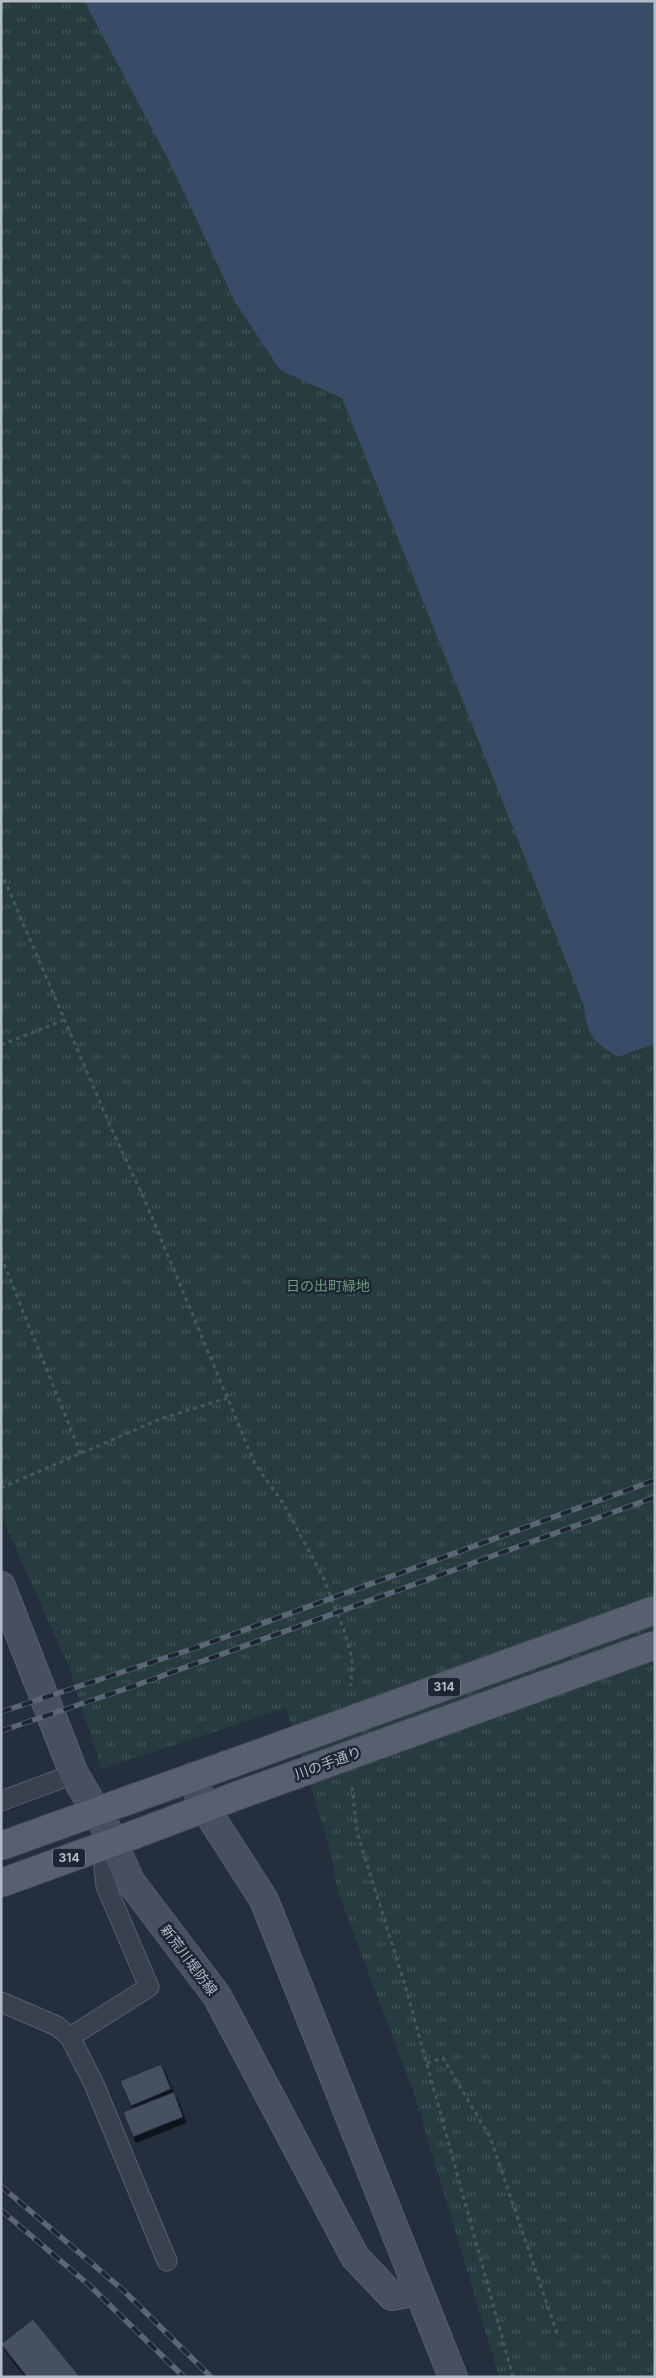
<svg xmlns="http://www.w3.org/2000/svg" width="656" height="2378" font-family="Inter,'Noto Sans JP',sans-serif">
<style>
.park{fill:url(#park-tufts)}
.water{fill:#394c67}
.building{fill:#455162;stroke:#1f2835;filter:url(#shadow)}
.lines{fill:none;stroke-linecap:round;stroke-linejoin:round}
.lane-casing{stroke:#565f6c;stroke-width:21}
.secondary-casing{stroke:#565f6c;stroke-width:30}
.primary-casing{stroke:#414a57;stroke-width:30}
.path{stroke:#44595c;stroke-width:3;stroke-dasharray:4 4;stroke-linecap:butt}
.lane{stroke:#38414e;stroke-width:19}
.secondary{stroke:#465061;stroke-width:28}
.primary{stroke:#56606e;stroke-width:28}
.rail-casing{stroke:#5a6575;stroke-width:5.5}
.rail{stroke:#1d2633;stroke-width:4;stroke-dasharray:11;stroke-linecap:butt}
.primary-bridge-casing{stroke:#414a57;stroke-width:30;stroke-linecap:butt}
.primary-bridge{stroke:#56606e;stroke-width:28}
.labels{text-anchor:middle;stroke-width:5;stroke-linejoin:round;paint-order:stroke}
.shield{fill:#1d2633;stroke:#878f9c;stroke-width:1}
.shield-label{font-size:12px;font-weight:bold;fill:#b4bcc9}
.park-label{font-size:14px;fill:#6b9a76;stroke:#1d2633}
.street-label{font-size:14px;fill:#b4bcc9;stroke:#1d2633}
</style>
<defs>
<pattern id="park-tufts" width="24" height="20" patternUnits="userSpaceOnUse" patternTransform="scale(1.25)"><rect width="24" height="20" fill="#263c3f"/><path d="M3 7l-1-3M5 7V3M7 7l1-3M15 17l-1-3M17 17v-4M19 17l1-3" fill="none" stroke="#435659"/></pattern>
<filter id="shadow"><feDropShadow dx="3" dy="5.5" stdDeviation="0" flood-color="#0009"/></filter>
</defs>
<rect width="100%" height="100%" fill="#242f3e"/>
<polygon class="park" points="1,1 84,1 169,161 235,302 280,370 342,397 585,1006 587,1028 618,1057 655,1044 655,2377 499,2377 414,2093 338,1892 329,1845 286,1708 102,1769 68,1665 1,1515"/>
<path class="water" d="M84,1H655V1044L618,1057C593,1041 587,1036 584,1006L342,398L280,370L235,302L169,161Z"/>
<g class="building">
<polygon points="161,2064 171,2089 131,2106 120,2081"/>
<polygon points="174,2092 183,2117 133,2137 123,2112"/>
<polygon points="33,2319 80,2377 27,2377 1,2344"/>
</g>
<g class="lines">
<g class="lane-casing">
<g id="lane">
<polyline points="1,1801 74,1774"/>
<polyline points="1,2002 57,2026 70,2037 94,2084 167,2261"/>
<polyline points="70,2037 149,1987 106,1886 104,1868 108,1836"/>
</g>
</g>
<g class="secondary-casing">
<g id="secondary">
<polyline points="1,1586 74,1774 109,1833 130,1881 217,1996 355,2257 392,2296 418,2291"/>
<polyline points="192,1777 205,1808 264,1900 453,2377"/>
</g>
</g>
<g class="primary-casing">
<g id="primary">
<polyline points="126,1801 233,1763"/>
<polyline points="136,1834 239,1795"/>
</g>
</g>
<g class="path">
<polyline points="1,872 112,1130 143,1196 255,1464 283,1503 323,1577 344,1630 352,1658 351,1686"/>
<polyline points="1,1045 64,1020"/>
<polyline points="1,1257 81,1454"/>
<polyline points="1,1488 160,1419 227,1398"/>
<polyline points="352,1787 357,1832 407,1992 513,2377"/>
<polyline points="427,2063 443,2058 490,2137 558,2336"/>
</g>
<use href="#lane" class="lane"/>
<use href="#secondary" class="secondary"/>
<use href="#primary" class="primary"/>
<g class="rail-casing">
<g id="rail">
<polyline points="1,1712 195,1648 655,1480"/>
<polyline points="1,1731 134,1686 655,1497"/>
<polyline points="1,2186 123,2290 211,2377"/>
<polyline points="1,2210 89,2285 184,2377"/>
</g>
</g>
<use href="#rail" class="rail"/>
<g class="primary-bridge-casing">
<g id="primary-bridge">
<polyline points="233,1763 655,1610"/>
<polyline points="239,1795 655,1645"/>
<polyline points="1,1846 126,1801"/>
<polyline points="1,1883 136,1834"/>
</g>
</g>
<use href="#primary-bridge" class="primary-bridge"/>
</g>
<g class="labels">
<g class="shield">
<rect x="428" y="1677.5" width="32" height="19" rx="4"/>
<rect x="53" y="1848.5" width="32" height="19" rx="4"/>
</g>
<g class="shield-label">
<text x="444" y="1691">314</text>
<text x="69" y="1862">314</text>
</g>
<g class="park-label">
<text x="328" y="1291">日の出町緑地</text>
</g>
<g class="street-label">
<text transform="translate(328 1763) rotate(-20)" y="5">川の手通り</text>
<text transform="translate(189 1960) rotate(53)" y="5">新荒川堤防線</text>
</g>
</g>
<rect width="656" height="2378" fill="none" stroke="#b4bcc9" stroke-width="5"/>
</svg>
